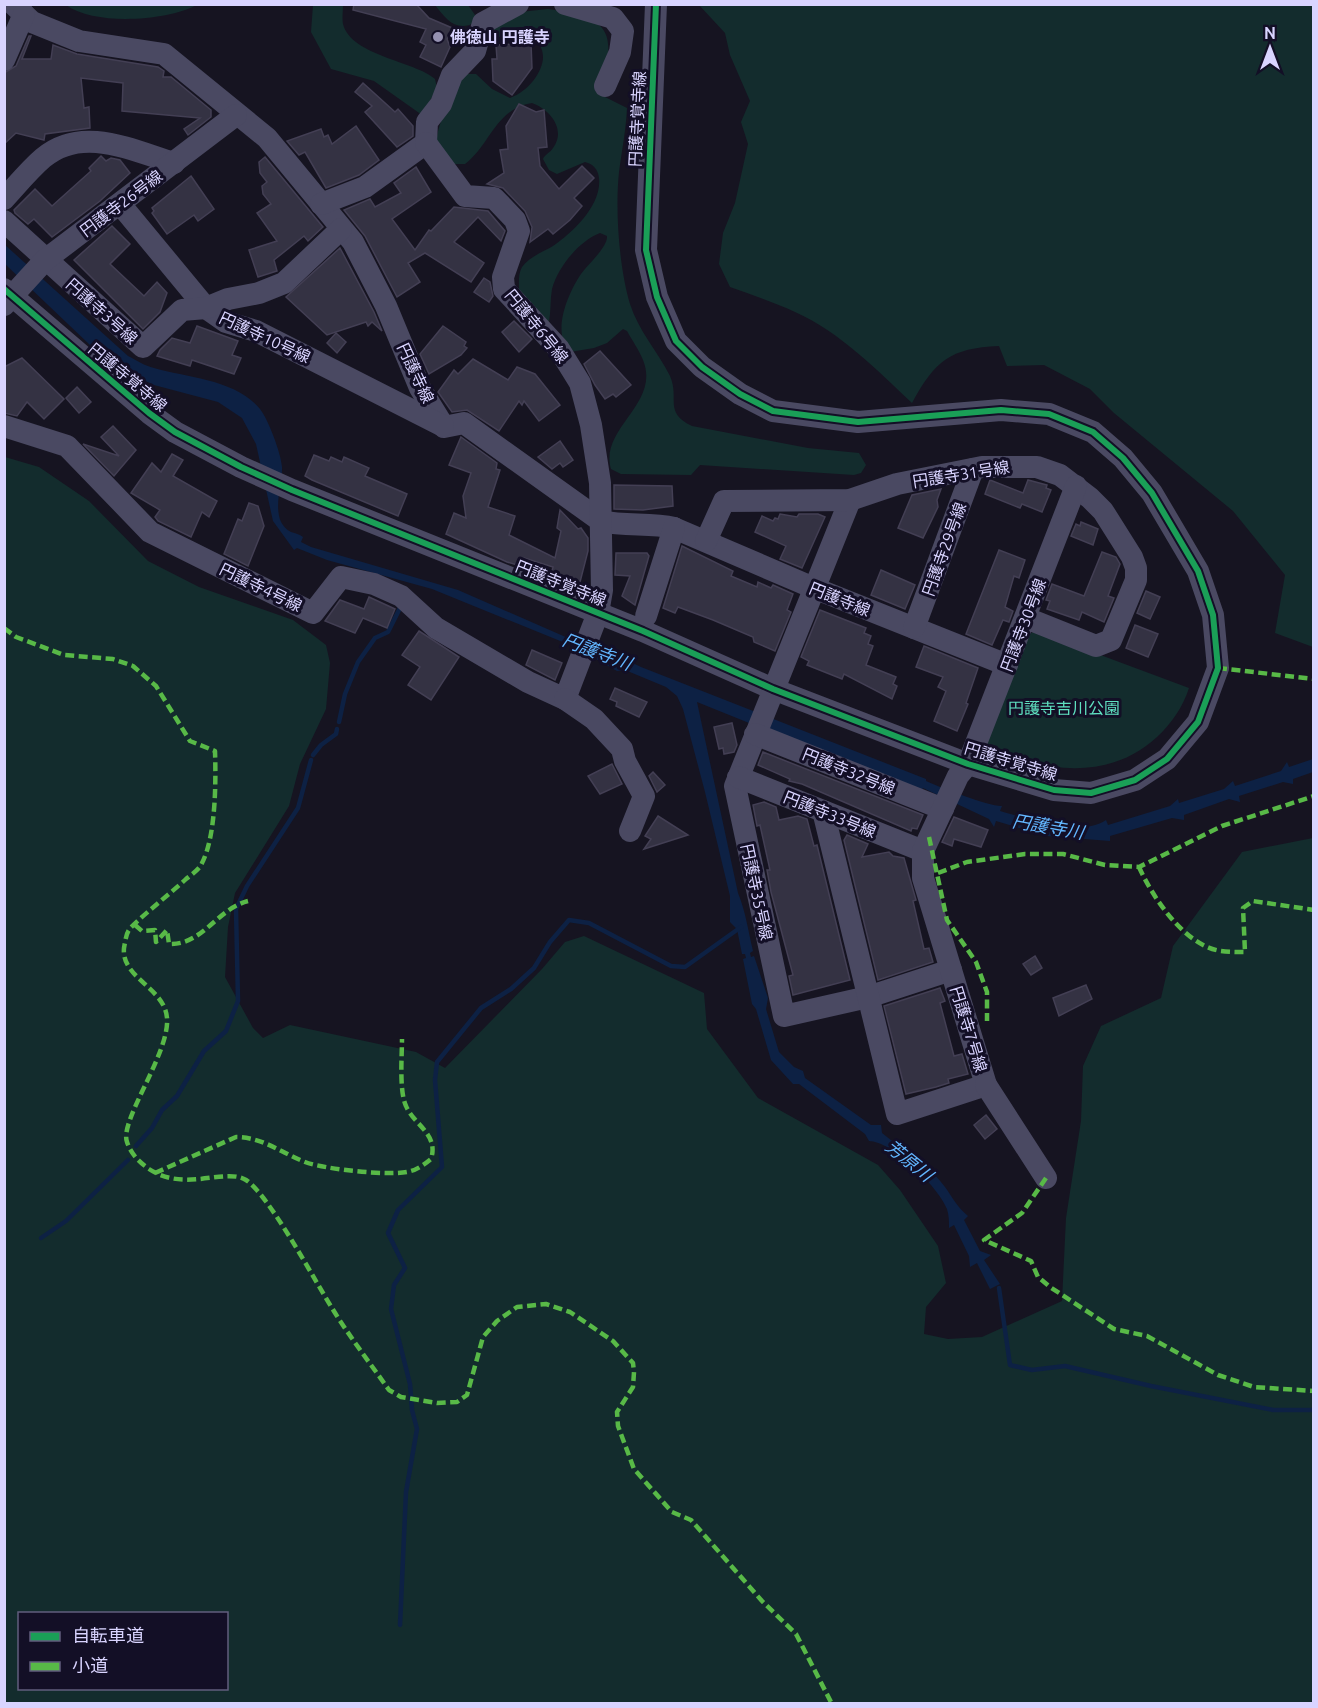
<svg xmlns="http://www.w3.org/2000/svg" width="1318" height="1708" font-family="Ubuntu,'Noto Sans JP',sans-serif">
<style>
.green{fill:#132c2d;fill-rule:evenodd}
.water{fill:#0d2144}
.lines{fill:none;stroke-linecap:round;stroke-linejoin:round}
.stream{stroke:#0d2144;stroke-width:4.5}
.building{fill:#343243;stroke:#433f54;stroke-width:1.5}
.minor{stroke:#4a4962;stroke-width:22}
.quiet{stroke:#58b947;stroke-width:4.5;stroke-dasharray:9 4.5;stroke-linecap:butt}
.cycleway-casing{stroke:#130f26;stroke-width:10}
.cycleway{stroke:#1a9f57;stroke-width:6}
.poi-dot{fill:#9591b1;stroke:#130f26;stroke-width:2}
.labels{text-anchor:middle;stroke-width:6;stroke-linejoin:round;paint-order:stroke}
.poi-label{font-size:16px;font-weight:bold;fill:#d9d4ff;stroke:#130f26;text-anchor:start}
.street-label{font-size:16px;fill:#d9d4ff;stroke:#130f26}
.park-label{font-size:16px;fill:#5fe0c0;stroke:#130f26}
.water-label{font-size:18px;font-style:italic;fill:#62b6ff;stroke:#130f26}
</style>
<rect width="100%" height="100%" fill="#161421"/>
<g class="green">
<path d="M66,5H197C166,21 95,26 66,5Z"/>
<path d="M313,5H343C343,10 342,18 343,24C351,56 415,61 435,79L437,88L422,115L374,81L331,69L311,32Z"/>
<path d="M435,5H468L475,15V23C455,32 446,19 435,5Z"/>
<path d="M699,5H1313V647L1275,633L1285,575L1233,511L1114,413L1090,389L1044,365L1007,366L999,346C950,348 935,361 912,403C877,370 840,332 795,312C774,302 752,295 730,287L719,264L723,233L735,203L748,144L741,122L750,101L730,55L725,33Z"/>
<path d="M548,9C617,18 614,35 601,95L627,108C626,129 622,150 619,172C615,210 619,267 630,304C638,330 658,352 670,376C680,399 663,412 692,426L808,448L859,453L866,465L861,473L854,475L700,465L691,475L621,474L611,469C599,428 661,404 643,360C639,350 632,340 627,331L623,329L607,343L594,348L570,352C551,333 568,293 581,274C588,264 608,247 607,236L600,233C579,241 558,267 552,289C550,300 551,311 549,322L519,291C519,283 518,274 522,267C529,257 543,252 553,246C573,232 602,205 599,178C598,169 593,164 585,162L557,174L549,170L543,159C545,154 550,153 553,148C567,129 549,109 532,103C495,109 491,144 465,164H451L436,144C437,125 453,87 467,74H476L492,89L510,98C542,86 562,37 516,36C507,35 500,35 493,40L490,37L491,28L520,12Z"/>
<path d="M5,457L39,467L89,501L148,561L199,587L293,620L326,645L330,663L326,709L300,764L289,806L235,893L228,927L225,977L253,1028L263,1038L290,1025L416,1052L445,1068L542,969L565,942L584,936L704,993L707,1029L758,1098L878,1165L900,1190L938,1246L946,1283L926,1307L924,1334L948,1339L982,1337L1062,1301L1066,1218L1081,1121L1083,1066L1101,1026L1161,998L1173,946L1242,852L1313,838V1703H5ZM20,1614H226V1688H20Z"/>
<path d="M1036,631L1189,688C1183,707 1171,724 1157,737C1104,785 1039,769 980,746L1024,636Z"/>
</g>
<path class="water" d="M4,244L128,356C136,360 145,366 154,368C188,378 235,379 260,409C268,419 281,453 282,467C283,485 268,520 291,532C294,533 299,534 303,537L301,542L311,547L458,590L577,642L591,643L641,667L926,779V781C939,787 991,807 1002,806L1000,811C1029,819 1079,838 1106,820L1108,825L1170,806L1178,799L1179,803L1224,789L1233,781L1235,786L1281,771L1287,762L1289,767L1313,759V772L1293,779V784L1283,782L1239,796L1240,802L1229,799L1184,815V820L1172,818L1110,836V841L1047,836L996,821L994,827L989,819L923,788L921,792L697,702L738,893C746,913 748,930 753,951L750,953L751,957L754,956L768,998L766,1009L779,1052L794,1067L803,1071L805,1078L871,1125H881L882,1133L906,1152L908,1150C922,1161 934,1173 945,1187C953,1198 957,1207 968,1216L964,1220L980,1251L991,1255L984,1260L1000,1284L990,1289L977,1263L970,1267L969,1256L954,1225L949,1228C949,1222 949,1215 947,1209C938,1186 891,1141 869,1141L865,1134L799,1084H793L771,1060L756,1009L752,1004L743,959L746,958L745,954H742L737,929L730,922V896L705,792L683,709L677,696L666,687L625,670L617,671L575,647L432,589L327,560L297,548L294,550L273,521L256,444L242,418L218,402L154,385L111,365L5,264Z"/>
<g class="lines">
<g class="stream">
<polyline points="339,722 345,694 358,662 375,638 388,632 401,606"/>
<polyline points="313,755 321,745 336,734 337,729"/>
<polyline points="136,1146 152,1128 162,1110 177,1096 204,1051 226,1031 238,1001 236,909 247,886 298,808 311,760"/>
<polyline points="41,1238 66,1221 128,1160"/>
<polyline points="999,1288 1010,1365 1032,1370 1065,1366 1151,1386 1273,1410 1314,1410"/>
<polyline points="400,1625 406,1492 417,1429 412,1410 410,1384 391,1309 394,1285 405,1268 388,1233 398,1210 442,1167 435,1080 437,1062 481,1008 511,989 534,968 550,942 569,920 589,923 671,966 685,967 741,927"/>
</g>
</g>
<g class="building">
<polygon points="354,4 416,4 429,18 457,30 454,37 449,35 447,39 450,47 441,67 420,57 426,45 420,42 426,29 353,10"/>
<polygon points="29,36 31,36 22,59 51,59 53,45 77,54 158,67 164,71 163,77 171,77 211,110 211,117 188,135 184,129 200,118 122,111 123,83 81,78 84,108 89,107 90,128 45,134 44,140 16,133 4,144 4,73 16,66"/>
<polygon points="531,43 532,68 512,95 493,81 492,59 497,59 496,45"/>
<polygon points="363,83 395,112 398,109 413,126 413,136 397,147 365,112 372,106 355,92"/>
<polygon points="519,104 536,112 544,110 547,147 538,148 540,166 559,189 582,166 594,178 574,198 582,206 570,220 553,234 548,229 530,242 532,227 525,211 503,188 487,184 504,173 500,150 508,149 506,126"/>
<polygon points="356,126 379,160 359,175 326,188 305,152 299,155 287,141 321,129 324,137 328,135 332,144"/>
<polygon points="101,156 106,161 111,158 120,160 130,173 100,201 52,237 34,219 28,224 15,213 14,210 35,189 52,206 91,171 89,168"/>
<polygon points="265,157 323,227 308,241 304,236 274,260 277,271 258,277 249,250 277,241 257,213 271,204 263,194 262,186 267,182 260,173 259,162"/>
<polygon points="416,167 431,192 392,219 415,250 429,230 431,231 454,207 488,211 505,231 501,241 478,217 454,242 484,263 471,282 425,253 408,263 420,282 397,297 365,236 344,210 370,199 375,207 401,193 394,183"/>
<polygon points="191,176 214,209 198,221 194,215 167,234 152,213 154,211 152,208"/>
<polygon points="112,226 130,244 110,264 144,296 157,282 167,293 160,312 143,329 74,260"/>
<polygon points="340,248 374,312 382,331 372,322 368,326 366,322 327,335 286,297"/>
<polygon points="484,278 490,282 493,296 489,302 474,292"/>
<polygon points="514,321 532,339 519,352 502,332"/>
<polygon points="197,326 238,341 232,355 241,358 234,374 192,360 190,366 157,356 160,350 172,338 190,343"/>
<polygon points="443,326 466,342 464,346 467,348 461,355 429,374 420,354"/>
<polygon points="336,333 346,342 337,353 327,343"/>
<polygon points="600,351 631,385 616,397 613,394 605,399 595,385 584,364"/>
<polygon points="22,358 64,399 44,419 27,402 17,416 4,413 4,367"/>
<polygon points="473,359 508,380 517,367 535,374 560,405 539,421 524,401 522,405 519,401 499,431 467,410 452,412 438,392 454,370 458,374"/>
<polygon points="77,387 91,402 79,413 66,398"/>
<polygon points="113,426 136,450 114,476 83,444 119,456 101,437"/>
<polygon points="461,437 497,463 496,469 500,470 488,507 515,516 509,535 555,558 561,531 557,528 560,510 578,529 581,528 588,538 588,551 580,582 551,575 553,567 524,558 521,566 507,562 446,534 454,513 466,518 463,496 471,473 449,465"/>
<polygon points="560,441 573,460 563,467 560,463 552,469 538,457"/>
<polygon points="172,454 183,460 173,476 217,501 209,517 202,512 191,537 158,521 155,517 160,510 131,493 152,463 161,472"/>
<polygon points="314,455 329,461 331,457 342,462 344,457 369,468 365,476 407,494 398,516 312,480 305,476"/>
<polygon points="990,480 1023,493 1028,480 1047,485 1046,488 1051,490 1042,512 1022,504 1020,508 985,494"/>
<polygon points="614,485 672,486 673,506 643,510 614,509"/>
<polygon points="941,489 937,500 938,507 923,538 898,528 912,495"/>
<polygon points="249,503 258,506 264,526 248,566 224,554 238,519 242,521"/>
<polygon points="780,514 797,517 799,514 818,514 825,517 802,568 780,559 786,546 755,532 762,516 773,521 775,518 778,519"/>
<polygon points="1081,522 1098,529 1093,545 1071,536 1076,524 1080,526"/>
<polygon points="682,546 733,571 731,576 757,587 758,582 771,588 773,585 793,594 787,610 791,612 775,651 754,642 753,637 713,620 678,607 675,613 663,608"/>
<polygon points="999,550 1025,560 1019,578 1014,576 1005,607 1013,611 1009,622 1003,620 992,645 966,634"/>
<polygon points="1102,552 1116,557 1120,564 1108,596 1114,598 1104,622 1082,612 1079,620 1047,609 1050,601 1046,600 1052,584 1084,596"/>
<polygon points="616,553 647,553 649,556 635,605 622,596 630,576 615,575"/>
<polygon points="881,570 915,585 905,609 871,595"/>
<polygon points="1146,591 1160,597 1150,619 1137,613"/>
<polygon points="369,597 395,609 387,628 363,618 355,633 325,621 340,600 364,609"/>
<polygon points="820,610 866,628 864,633 871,636 868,644 873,646 866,665 896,677 893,684 897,686 892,699 844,674 842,679 807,665 809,661 801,657"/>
<polygon points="1135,625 1158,634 1148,657 1126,648"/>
<polygon points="419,631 459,657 431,700 408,685 420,667 402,655"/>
<polygon points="924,646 978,668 966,703 968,704 957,731 934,721 946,691 938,687 943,677 916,667"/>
<polygon points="532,650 562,663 555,680 526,665"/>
<polygon points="615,688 647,702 639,717 616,706 617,702 610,699"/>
<polygon points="732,723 737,745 734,752 724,754 723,748 719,749 714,727"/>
<polygon points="763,752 923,815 917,829 912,828 911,831 802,784 789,781 790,779 758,765"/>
<polygon points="612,764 622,784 600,794 588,776"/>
<polygon points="653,772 665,785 657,792 649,776"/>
<polygon points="764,802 776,807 779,820 798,816 807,819 814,846 817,845 850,980 793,995 789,976 793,975 771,892 767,870 770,870 760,825 757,826 753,805"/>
<polygon points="658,816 688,835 644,849 651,839 645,836"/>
<polygon points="954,817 988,830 981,847 954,839 952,846 942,842"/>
<polygon points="847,835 868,844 862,857 889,852 893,856 904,858 916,900 913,901 924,949 929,948 933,962 878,980 844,840"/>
<polygon points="1035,956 1042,968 1031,975 1023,964"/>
<polygon points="1086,985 1092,999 1059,1016 1053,998"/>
<polygon points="940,988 945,1001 940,1003 954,1056 962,1054 968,1074 948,1079 949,1083 936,1087 906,1094 884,1006"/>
<polygon points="986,1115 997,1129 985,1139 974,1125"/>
</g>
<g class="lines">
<g class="minor">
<path d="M13,4L32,22L79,41L164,54L267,138L353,242L386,306L420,388L444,427L464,423L601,521C626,527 650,522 674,528L814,588L1007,665"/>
<polyline points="565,4 613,18 623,31 620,52 605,86"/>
<polyline points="4,60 24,14"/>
<path d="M4,199C17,185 29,170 43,158C82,125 131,150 174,163"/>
<polyline points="120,204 206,308 226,322 256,331 443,426"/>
<polyline points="321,204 365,187 426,143 427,122 441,104 452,75 475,51 483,23 518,4"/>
<polyline points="4,221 143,347 182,310 206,308 228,299 259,293 284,283 341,229"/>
<polyline points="4,289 149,413 175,432 241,467 292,490 643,631 773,689 968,764 1054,790 1091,793 1135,780 1167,759 1198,722 1218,668 1213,615 1198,571 1152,493 1123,458 1093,432 1049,414 1001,410 858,422 773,411 740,394 702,367 676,341 657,297 646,250 656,4"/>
<polyline points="4,305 45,260 236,115"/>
<polyline points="4,426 67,446 150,532 313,613 341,577 374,584 401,596 436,628 528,682 565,699 598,613 602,590 600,483 591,425 580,383 559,349 504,289 503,277 519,231 515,220 494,198 465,196 426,143"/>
<polyline points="850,500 735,786 784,1016 868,997 951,970"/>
<polyline points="706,541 724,501 850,500 897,484 982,467 1037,467 1060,475 1090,498 1103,511 1132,557 1136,568 1136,580 1111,640 1096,646 1026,618"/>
<polyline points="646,616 674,528"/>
<polyline points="914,628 973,469"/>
<polyline points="565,699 594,719 622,749 625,761 644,796 630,831"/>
<polyline points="755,734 943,809"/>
<polyline points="738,777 923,851"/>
<polyline points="823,811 897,1114 986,1085 923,878 923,851 958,776 968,764 1076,486"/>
<polyline points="986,1085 1046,1178"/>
</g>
<g class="quiet">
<path d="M4,628L16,637L64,655L113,659L133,666L156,686L190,741L215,751C216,781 216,836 202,863C200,869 191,875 186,879C177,888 133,923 129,930C126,934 125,943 124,948C121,978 165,988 167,1018C170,1053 119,1121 127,1142C131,1154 139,1162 149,1169C185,1193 225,1167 246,1180C269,1195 315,1281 332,1308C349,1336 370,1363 389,1390L401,1397L437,1403L457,1402L467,1395L483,1337L497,1321L517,1307L546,1304L570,1312L613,1341L633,1363L634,1372L633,1387L617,1412L618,1426L634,1469L672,1512L691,1520L762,1601L796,1634L832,1704"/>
<polyline points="1218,668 1314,679"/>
<polyline points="929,837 947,920 976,962 987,992 987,1021"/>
<path d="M1139,867C1153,898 1185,946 1221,951C1229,952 1237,952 1245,952L1243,908L1253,901L1314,910"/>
<polyline points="938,873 967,862 1025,854 1063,854 1105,865 1139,867 1222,826 1314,796"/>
<path d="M135,925L142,931L155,930L156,942L167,930L169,944C203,945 217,909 248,901"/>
<path d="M155,1173L236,1137C262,1137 282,1153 305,1162C323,1169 393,1177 411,1171C418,1169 425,1164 431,1159C439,1134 414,1125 406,1106C399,1091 402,1056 402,1039"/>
<polyline points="1046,1178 1022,1213 984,1240 1031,1261 1038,1277 1050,1287 1114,1329 1147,1336 1218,1375 1254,1387 1314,1391"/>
</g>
<g class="cycleway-casing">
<polyline id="cycleway" points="4,289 149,413 175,432 241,467 292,490 643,631 773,689 968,764 1054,790 1091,793 1135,780 1167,759 1198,722 1218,668 1213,615 1198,571 1152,493 1123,458 1093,432 1049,414 1001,410 858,422 773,411 740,394 702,367 676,341 657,297 646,250 656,4"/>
</g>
<use href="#cycleway" class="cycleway"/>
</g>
<circle class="poi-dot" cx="438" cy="37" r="6"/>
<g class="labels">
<g class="poi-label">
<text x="450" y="43">佛徳山 円護寺</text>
</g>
<g class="street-label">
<text transform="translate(637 119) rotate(-87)" y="6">円護寺覚寺線</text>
<text transform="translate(121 203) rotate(-37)" y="6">円護寺26号線</text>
<text transform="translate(102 311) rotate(42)" y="6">円護寺3号線</text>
<text transform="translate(537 326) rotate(51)" y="6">円護寺6号線</text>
<text transform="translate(265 337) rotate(25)" y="6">円護寺10号線</text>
<text transform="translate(416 373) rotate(65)" y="6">円護寺線</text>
<text transform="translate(128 377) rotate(40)" y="6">円護寺覚寺線</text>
<text transform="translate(961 474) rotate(-9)" y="6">円護寺31号線</text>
<text transform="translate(944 549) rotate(-70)" y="6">円護寺29号線</text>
<text transform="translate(561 583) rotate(22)" y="6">円護寺覚寺線</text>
<text transform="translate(261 587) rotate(26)" y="6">円護寺4号線</text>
<text transform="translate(840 599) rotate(22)" y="6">円護寺線</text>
<text transform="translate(1023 625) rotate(-69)" y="6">円護寺30号線</text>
<text transform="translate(1011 761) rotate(17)" y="6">円護寺覚寺線</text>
<text transform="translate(849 771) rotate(22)" y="6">円護寺32号線</text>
<text transform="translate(830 814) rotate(22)" y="6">円護寺33号線</text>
<text transform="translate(757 892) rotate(78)" y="6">円護寺35号線</text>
<text transform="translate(969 1029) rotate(73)" y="6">円護寺7号線</text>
</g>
<g class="park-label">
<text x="1064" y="714">円護寺吉川公園</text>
</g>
<g class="water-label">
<text transform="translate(597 652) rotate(21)" y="6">円護寺川</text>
<text transform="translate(1048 827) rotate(10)" y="6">円護寺川</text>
<text transform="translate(909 1161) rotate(39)" y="6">芳原川</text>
</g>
</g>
<rect width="1318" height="1708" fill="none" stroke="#d9d4ff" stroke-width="12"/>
<rect x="18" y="1612" width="210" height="78" fill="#130f26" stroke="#625e7d" stroke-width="1.5"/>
<rect x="30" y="1632" width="30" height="9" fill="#1a9f57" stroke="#625e7d" stroke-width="1.5"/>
<text x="72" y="1642" font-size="18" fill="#d9d4ff">自転車道</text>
<rect x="30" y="1662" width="30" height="9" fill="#58b947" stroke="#625e7d" stroke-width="1.5"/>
<text x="72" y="1672" font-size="18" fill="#d9d4ff">小道</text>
<g transform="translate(1270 48)" stroke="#130f26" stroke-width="4.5" paint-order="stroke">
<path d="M0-4.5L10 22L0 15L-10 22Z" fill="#d9d4ff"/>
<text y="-9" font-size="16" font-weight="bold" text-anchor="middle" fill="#d9d4ff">N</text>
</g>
</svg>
